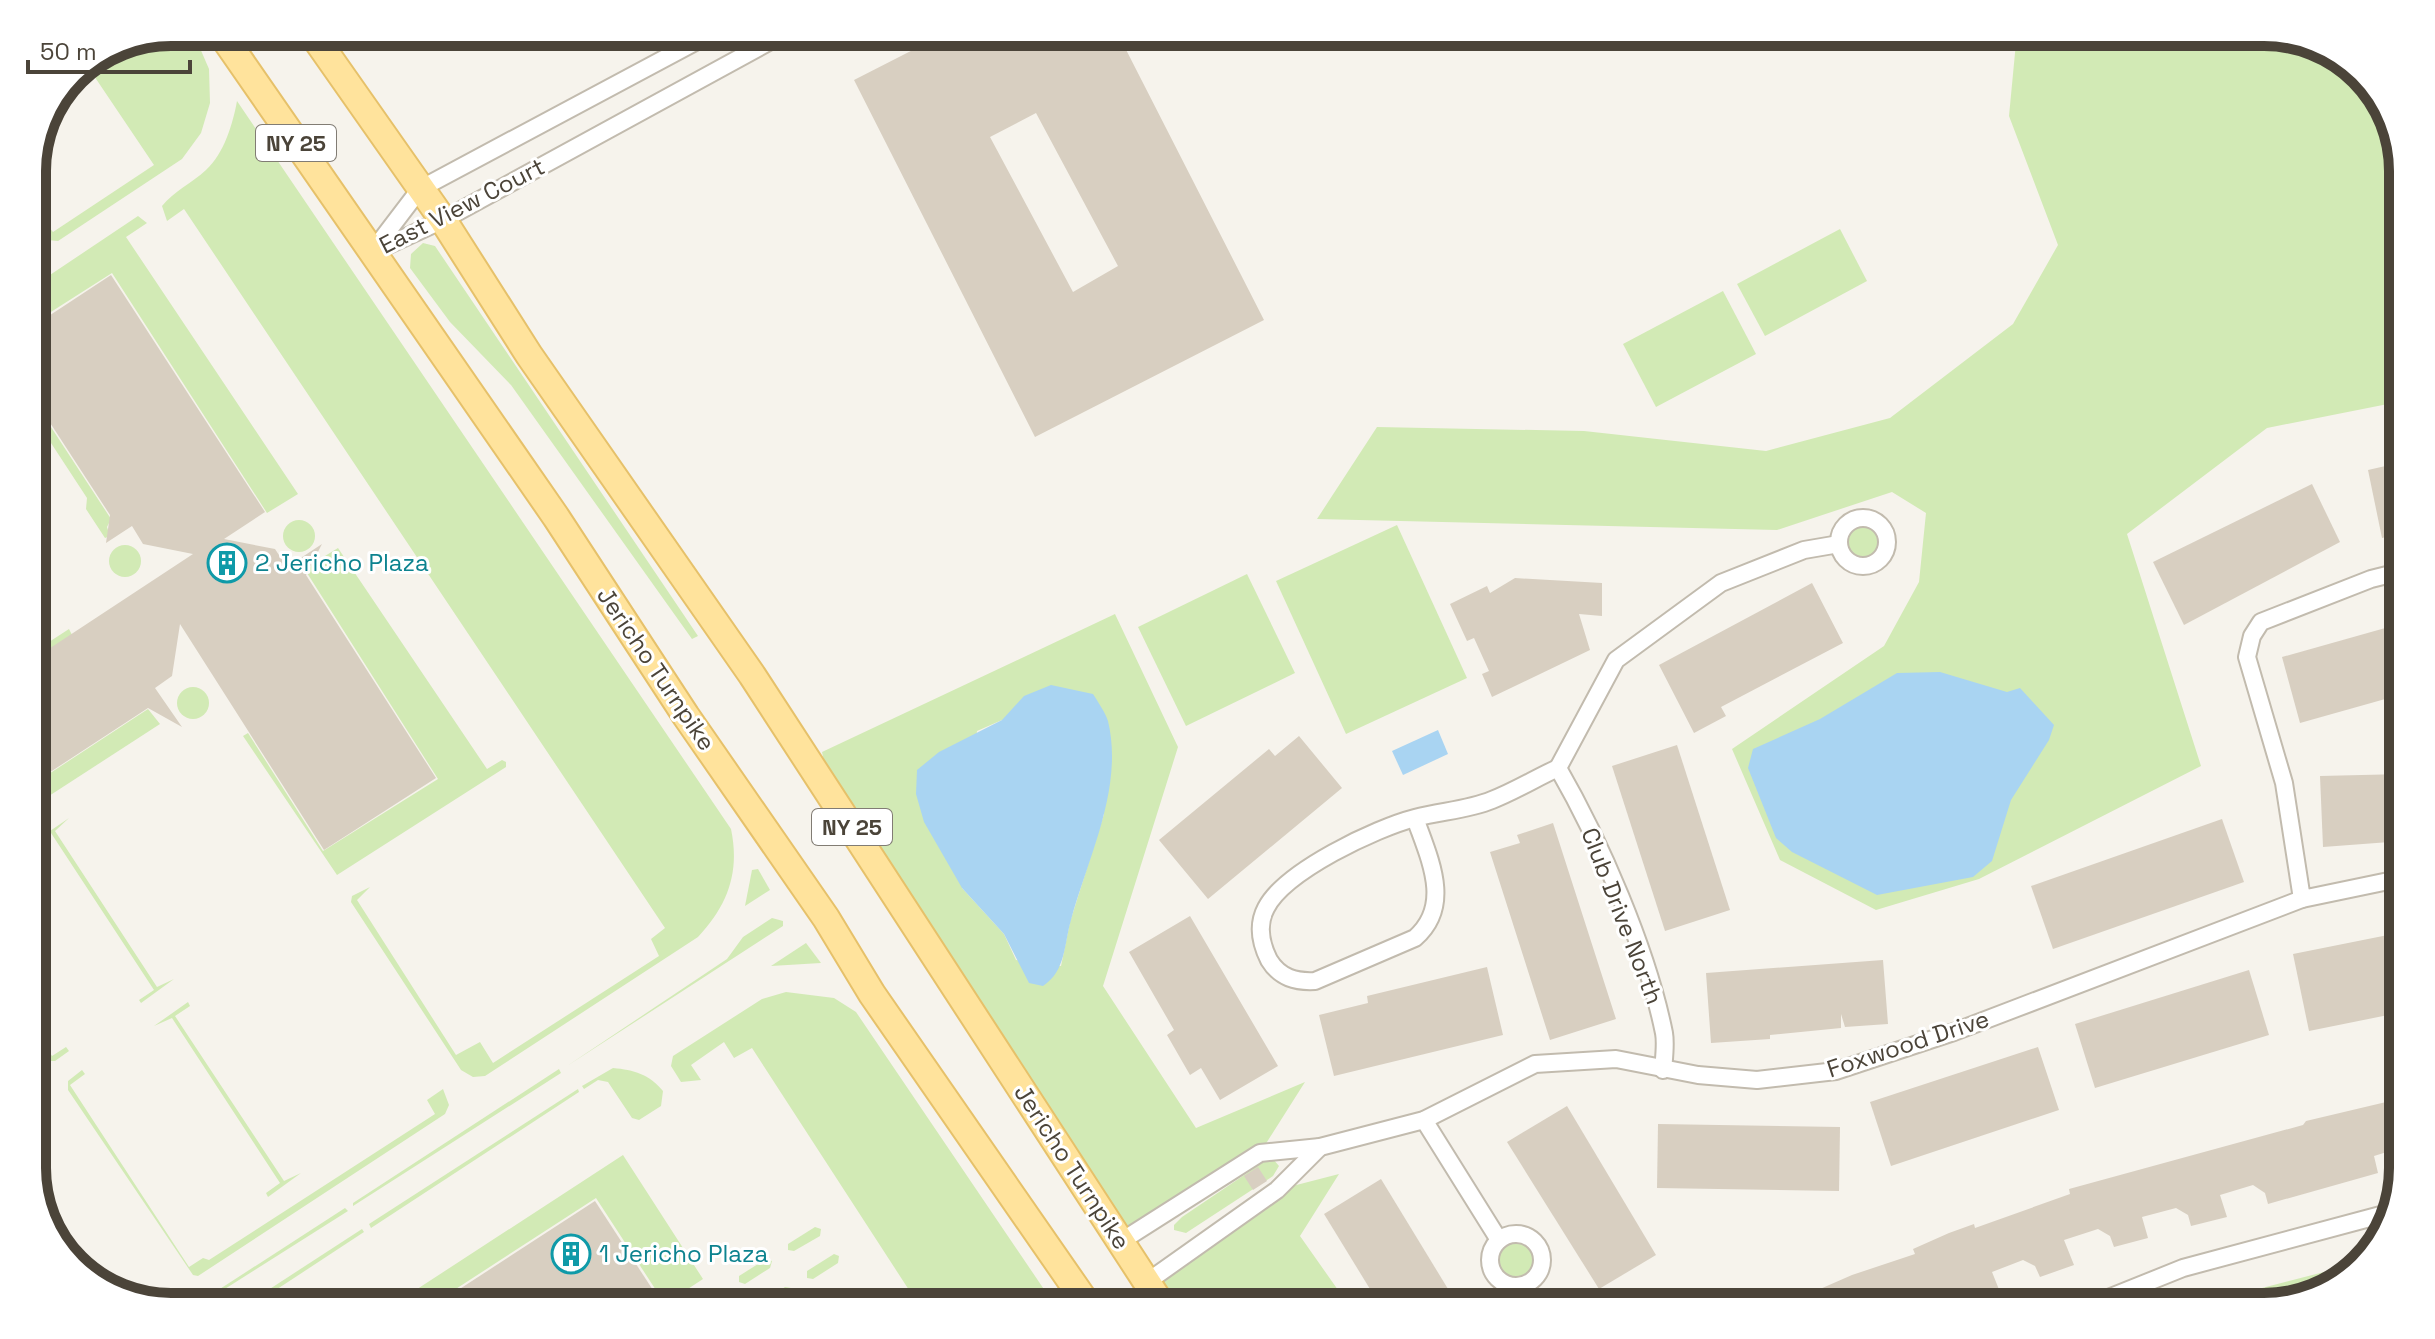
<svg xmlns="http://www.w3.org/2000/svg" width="2435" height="1339" font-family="'Space Grotesk',sans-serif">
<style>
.green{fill:#d2eab5;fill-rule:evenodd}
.water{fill:#a9d4f2}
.building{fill:#d8cfc1;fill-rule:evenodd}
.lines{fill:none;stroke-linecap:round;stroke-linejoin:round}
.minor-casing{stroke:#c2bbae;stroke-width:20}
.primary-casing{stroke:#e6c16a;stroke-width:30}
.minor{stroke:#fff;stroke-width:16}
.primary{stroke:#ffe39c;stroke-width:26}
.labels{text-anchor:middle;stroke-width:6;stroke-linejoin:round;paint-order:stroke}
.shield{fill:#fff;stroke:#817c74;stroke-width:2}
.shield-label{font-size:22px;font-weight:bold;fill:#4b4439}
.street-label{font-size:24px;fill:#4b4439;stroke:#fff}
.culture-label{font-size:24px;fill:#0d838f;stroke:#fff;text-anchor:start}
.rim{fill:none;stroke:#4b4439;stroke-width:10}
</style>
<rect width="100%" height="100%" fill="#f6f3ec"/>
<g class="green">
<polygon points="171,32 193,32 209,69 210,103 201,133 182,159 58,241 37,239 32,227 43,220 53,232 154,165 86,64 118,42"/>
<polygon points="2017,32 2264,32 2333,50 2384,101 2403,162 2403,401 2267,428 2127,534 2201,766 1979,879 1876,910 1780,860 1732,749 1884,646 1919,582 1926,513 1892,492 1777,530 1317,519 1377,427 1584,431 1766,451 1890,418 2013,324 2058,245 2009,116"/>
<path d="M237,101L731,829C740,872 728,905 698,937L485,1076L473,1077L461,1070L351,902L352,896L370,887L357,900L456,1055L480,1042L493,1063L659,956L651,939L665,928L184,209L167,221L162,206C174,191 192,183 206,170C224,154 233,123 237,101Z"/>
<polygon points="138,216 147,223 126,237 298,494 267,513 112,273 32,324 32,287"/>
<polygon points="1840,229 1867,281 1765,336 1737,284"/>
<polygon points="423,243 435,246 698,636 692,639 511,385 450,322 410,268 411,254"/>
<polygon points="1723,291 1756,354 1656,407 1623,344"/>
<polygon points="32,398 111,519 107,527 110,536 105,538 86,509 87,498 32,414"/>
<circle cx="299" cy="536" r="16"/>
<circle cx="1863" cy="542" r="18"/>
<polygon points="1397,525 1467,678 1346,734 1276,581"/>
<circle cx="125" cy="561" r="16"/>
<polygon points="338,548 487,769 502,760 506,762 506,767 337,875 243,736 248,733 323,851 438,779 307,573 312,564"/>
<polygon points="1247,574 1295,673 1186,726 1138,627"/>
<path d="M1115,614L1178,747L1103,986L1196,1128L1305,1082L1260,1153L1120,1242L832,797L822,752ZM1002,720L1104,814L1070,922L1061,966L1016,960L1004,934L962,888L977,731Z"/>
<polygon points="69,629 72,635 32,661 32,653"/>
<circle cx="193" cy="703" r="16"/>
<polygon points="148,709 160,724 32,807 32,785"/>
<polygon points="69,818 55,831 157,987 174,979 141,1003 139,1000 154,990 51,833 34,842"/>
<polygon points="758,869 770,890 745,906 752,870"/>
<polygon points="772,918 783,921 783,926 567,1066 727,959 743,937"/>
<polygon points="806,943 821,963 771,966"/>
<polygon points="786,992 834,998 856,1012 1056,1307 920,1307 752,1048 734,1058 724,1042 691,1065 701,1080 681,1082 671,1066 673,1056 762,999"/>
<polygon points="188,1002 190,1006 175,1016 284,1181 301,1173 268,1197 266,1193 280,1183 172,1018 154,1026"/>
<polygon points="32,1025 52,1056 66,1047 69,1051 55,1061 50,1061 32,1036"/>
<path d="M613,1068C634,1070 649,1074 663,1091L661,1106L639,1120L632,1118L608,1082L598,1080L584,1089L582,1086Z"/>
<polygon points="559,1069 561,1073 353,1206 353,1203"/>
<polygon points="82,1070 85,1074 70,1085 189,1267 203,1258 209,1260 435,1114 427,1100 443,1089 449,1105 445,1114 198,1276 193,1275 68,1090 68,1081"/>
<polygon points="578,1089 579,1092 371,1228 369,1224"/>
<polygon points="623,1155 703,1279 665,1304 596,1198 428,1307 416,1307 408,1295"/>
<polygon points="1273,1159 1279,1166 1273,1176 1186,1233 1174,1230 1174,1225 1182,1217 1265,1161"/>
<polygon points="1339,1174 1300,1236 1350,1307 1163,1307 1147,1282 1277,1190"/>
<polygon points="345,1208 348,1211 209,1299 209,1296"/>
<polygon points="815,1227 821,1229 820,1236 794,1251 788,1250 788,1244"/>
<polygon points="362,1229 364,1232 250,1307 242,1307"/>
<circle cx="1516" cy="1260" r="20"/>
<polygon points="834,1254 839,1256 838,1263 813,1279 807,1278 807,1271"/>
<polygon points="766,1259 772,1261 770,1268 745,1284 739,1282 739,1276"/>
<polygon points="2359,1263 2334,1288 2266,1307 2262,1288"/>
<polygon points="785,1287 791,1288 789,1295 771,1307 757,1307"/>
</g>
<g class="water">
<polygon points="1940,672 2007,692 2020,688 2054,725 2049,740 2011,800 1992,861 1973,877 1877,895 1792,852 1776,838 1748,768 1753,749 1820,719 1897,673"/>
<path d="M1051,685L1093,694C1098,702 1105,712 1108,721C1124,788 1088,857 1071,920C1064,944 1066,971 1043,986L1029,983L1004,934L962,888L924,822L916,794L917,770L939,752L1002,720L1024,696Z"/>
<polygon points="1438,730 1448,754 1403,775 1392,751"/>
</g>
<g class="building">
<path d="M948,32H1117L1264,320L1035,437L854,80ZM1036,113L1118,266L1073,292L990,137Z"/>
<polygon points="111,275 265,512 224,539 275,549 287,567 322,544 306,575 436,778 324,850 180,624 172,676 155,688 182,727 148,708 32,784 32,660 193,554 143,544 132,526 106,543 110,515 32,395 32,327"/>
<polygon points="2403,462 2403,533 2382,538 2368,470"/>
<polygon points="2312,484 2340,542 2184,625 2153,562"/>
<polygon points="1515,578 1602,583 1602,616 1579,614 1590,650 1492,697 1482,674 1489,671 1474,638 1467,641 1450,604 1487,586 1490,593"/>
<polygon points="1812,583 1843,643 1721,707 1726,716 1694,733 1659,665"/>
<polygon points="2403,623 2403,694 2300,723 2282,657"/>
<polygon points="1299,736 1342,788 1208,899 1159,840 1269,749 1275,756"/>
<polygon points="1677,745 1730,910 1665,931 1612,766"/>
<polygon points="2403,774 2403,841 2323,847 2320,776"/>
<polygon points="2222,819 2244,882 2053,949 2031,886"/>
<polygon points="1553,823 1616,1019 1550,1040 1490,852 1520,843 1517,835"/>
<polygon points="1190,916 1278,1066 1220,1100 1201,1068 1190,1075 1167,1035 1174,1030 1129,952"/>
<polygon points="2403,932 2403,1012 2309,1031 2293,954"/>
<polygon points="1883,960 1888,1024 1845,1027 1841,1014 1841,1028 1770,1035 1770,1039 1711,1043 1706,973"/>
<polygon points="1487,967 1503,1035 1334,1076 1319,1015 1368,1003 1367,996"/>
<polygon points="2249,970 2269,1035 2095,1088 2075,1024"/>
<polygon points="2038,1047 2059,1110 1891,1166 1870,1102"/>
<polygon points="2403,1098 2403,1147 2374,1156 2378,1173 2268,1204 2265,1193 2253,1185 2220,1195 2227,1217 2191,1226 2188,1215 2176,1208 2142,1217 2148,1238 2114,1247 2110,1236 2098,1229 2064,1240 2074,1265 2040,1277 2035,1266 2023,1260 1992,1272 2000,1292 1964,1307 1779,1307 1852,1275 1915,1254 1913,1249 1949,1233 1974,1224 1975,1228 2070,1194 2069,1189 2303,1125 2306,1121"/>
<polygon points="1567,1106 1656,1255 1599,1289 1507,1142"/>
<polygon points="1658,1124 1840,1127 1839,1191 1657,1188"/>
<polygon points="1258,1167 1267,1181 1253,1190 1244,1176"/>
<polygon points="1381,1179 1459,1307 1381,1307 1324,1214"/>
<polygon points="595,1201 664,1307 432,1307"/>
</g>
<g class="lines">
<g class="minor-casing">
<g id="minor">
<polyline points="372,252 420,189 714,32"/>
<polyline points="371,253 443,220 787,32"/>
<circle cx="1863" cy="542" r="24"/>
<polyline points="2403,571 2371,579 2261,622 2252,636 2247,657 2284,783 2302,899 2403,878"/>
<polyline points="1558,768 1616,660 1721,583 1804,550 1839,544"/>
<path d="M1558,768C1600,841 1647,949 1664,1033C1666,1044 1664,1058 1663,1070"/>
<path d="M1415,818C1429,858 1453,905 1415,938L1315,981C1296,982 1280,978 1269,960C1261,944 1257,925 1266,908C1285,871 1376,828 1415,818C1441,811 1468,810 1492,800C1515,791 1536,778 1558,768"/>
<polyline points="1424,1120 1499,1240"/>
<circle cx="1516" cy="1260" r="26"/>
<polyline points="1120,1242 1260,1153 1320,1147 1424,1120 1535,1064 1616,1059 1698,1075 1757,1080 1836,1071 1954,1032 2302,899"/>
<polyline points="1147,1282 1277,1190 1320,1147"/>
<polyline points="2086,1307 2183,1268 2392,1212"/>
</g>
</g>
<g class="primary-casing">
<g id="primary">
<polyline points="220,32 556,517 686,716 826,918 872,994 1089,1307"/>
<polyline points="311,32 443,220 529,355 752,675 1163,1307"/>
</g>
</g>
<use href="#minor" class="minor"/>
<use href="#primary" class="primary"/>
</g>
<defs>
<g id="building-ring" transform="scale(2)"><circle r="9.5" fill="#fff" stroke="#0f9aa8" stroke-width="1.5"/><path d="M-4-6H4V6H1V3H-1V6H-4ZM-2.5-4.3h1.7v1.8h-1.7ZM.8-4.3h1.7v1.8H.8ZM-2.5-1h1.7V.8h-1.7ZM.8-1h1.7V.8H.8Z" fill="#0f9aa8"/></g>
</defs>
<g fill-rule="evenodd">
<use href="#building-ring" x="227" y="563"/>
<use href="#building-ring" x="571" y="1254"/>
</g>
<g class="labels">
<g class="shield">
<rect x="256" y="125" width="80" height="36" rx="6"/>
<rect x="812" y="809" width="80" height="36" rx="6"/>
</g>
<g class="shield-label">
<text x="296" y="151">NY 25</text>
<text x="852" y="835">NY 25</text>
</g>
<g class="street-label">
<text transform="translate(462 206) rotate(-27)" y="8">East View Court</text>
<text transform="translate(656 669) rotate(56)" y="8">Jericho Turnpike</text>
<text transform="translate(1622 916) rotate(69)" y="8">Club Drive North</text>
<text transform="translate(1908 1044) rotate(-18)" y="8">Foxwood Drive</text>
<text transform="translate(1072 1167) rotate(57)" y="8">Jericho Turnpike</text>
</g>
<g class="culture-label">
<text x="255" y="571">2 Jericho Plaza</text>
<text x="599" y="1262">1 Jericho Plaza</text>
</g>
</g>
<path d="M0 0H2435V1339H0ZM171 46H2264A125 125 0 0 1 2389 171V1168A125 125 0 0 1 2264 1293H171A125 125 0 0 1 46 1168V171A125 125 0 0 1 171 46Z" fill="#fff" fill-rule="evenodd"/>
<path class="rim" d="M171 46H2264A125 125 0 0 1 2389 171V1168A125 125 0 0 1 2264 1293H171A125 125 0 0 1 46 1168V171A125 125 0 0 1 171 46Z"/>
<path d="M28 60v12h162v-12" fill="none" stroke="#4b4439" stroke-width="4"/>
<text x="40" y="60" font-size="24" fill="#4b4439" stroke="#ffffff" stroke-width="6" paint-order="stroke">50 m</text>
</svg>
